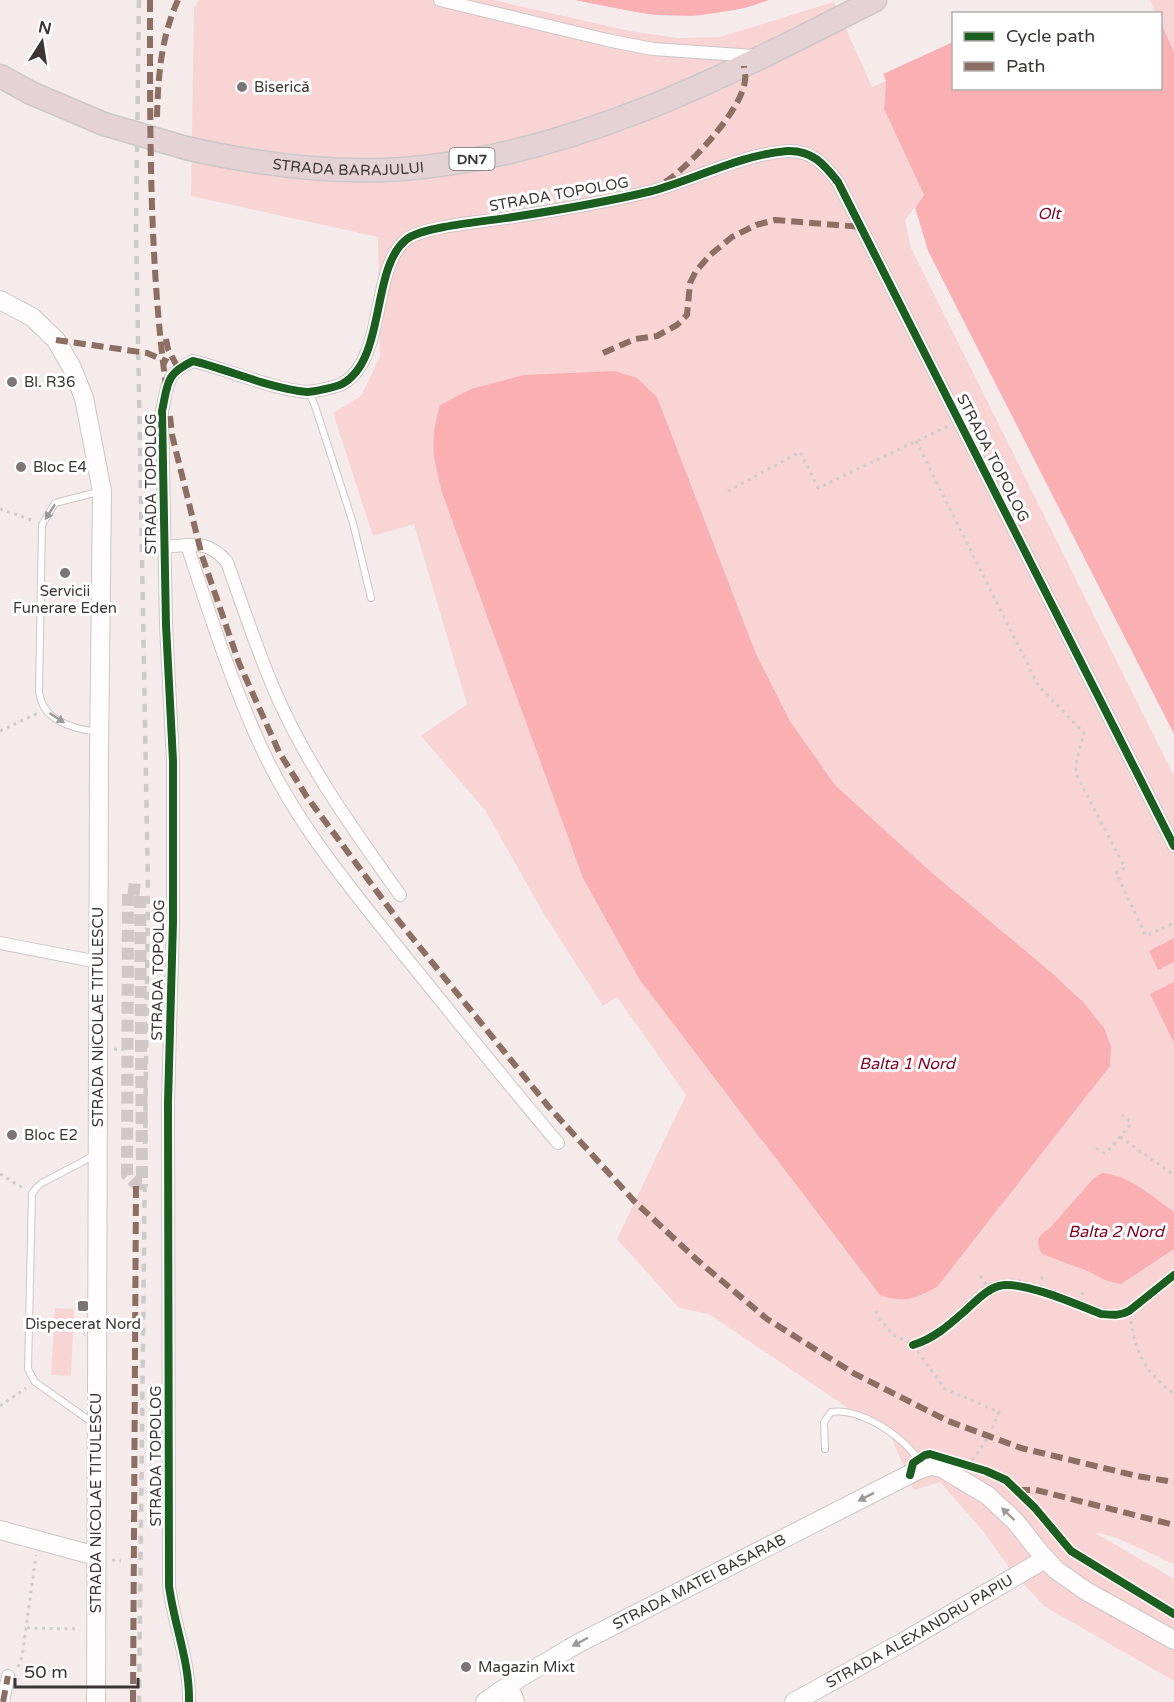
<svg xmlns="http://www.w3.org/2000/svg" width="1174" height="1702" font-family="'Varela Round',sans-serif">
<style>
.green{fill:#f8d4d4;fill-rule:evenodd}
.water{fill:#faafb3}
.pier{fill:#f6ebeb}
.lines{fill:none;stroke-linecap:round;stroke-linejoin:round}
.street-tunnel{stroke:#d1c7c7;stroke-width:12;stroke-dasharray:12 6;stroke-linecap:butt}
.lane-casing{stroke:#cdc6c6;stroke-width:8}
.street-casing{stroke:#cdc6c6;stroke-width:14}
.secondary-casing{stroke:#cdc6c6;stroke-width:20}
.highway-casing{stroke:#cdc8c8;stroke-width:25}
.path{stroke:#cfcccc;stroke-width:3;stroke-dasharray:3 4.5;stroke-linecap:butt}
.lane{stroke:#fefcfc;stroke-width:6}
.street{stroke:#fefcfc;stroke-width:12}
.secondary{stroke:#fefcfc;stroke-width:18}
.highway{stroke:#e5d2d4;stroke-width:22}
.rail{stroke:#cdcaca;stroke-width:4.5;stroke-dasharray:8 8;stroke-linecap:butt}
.highway-bridge-casing{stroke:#cdc8c8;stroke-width:25;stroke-linecap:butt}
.highway-bridge{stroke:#e5d2d4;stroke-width:22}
.quiet{stroke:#8d6e63;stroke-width:6;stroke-dasharray:12 6;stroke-linecap:butt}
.cycleway-casing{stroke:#fff;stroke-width:11}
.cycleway{stroke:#1b5e20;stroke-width:8}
.oneway{fill:#9d9898}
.poi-dot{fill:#7d7575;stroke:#fff;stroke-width:2}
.labels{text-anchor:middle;stroke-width:6;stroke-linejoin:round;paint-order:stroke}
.shield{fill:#fff;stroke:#767272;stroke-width:1.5}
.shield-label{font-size:14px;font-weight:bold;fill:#3c3535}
.poi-label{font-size:15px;fill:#3c3535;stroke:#fff;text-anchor:start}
.street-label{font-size:15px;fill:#3c3535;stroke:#fff}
.water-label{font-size:16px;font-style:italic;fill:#820425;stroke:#fff}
</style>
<rect width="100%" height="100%" fill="#f6ebeb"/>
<g class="green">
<path d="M199,0H493L630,31L677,38L720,37L834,2L872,87L886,81L884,109L924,195L905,220L911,248L1174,776V1564L1117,1538L1094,1532L1174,1579V1681L1044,1606L1011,1570L983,1531L940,1482L914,1490L891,1437L709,1314L679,1308L617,1239L686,1095L617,997L603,1006L544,914L485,810L421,736L467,704L414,524L373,536L333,413L361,396L380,357L378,237L191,196L194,8ZM442,493L756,654L790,721L835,785L931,872L1052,973L1084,1003L1104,1028L1111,1046L880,1295L639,979L583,877Z"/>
<polygon points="1150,0 1174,0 1174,52 1161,23 1160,14 1156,13"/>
<polygon points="55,1308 74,1309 71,1376 51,1375"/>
</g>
<g class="water">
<path d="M575,0H769C733,14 688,20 649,14C624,11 600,5 575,0Z"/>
<polygon points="1161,23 1174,52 1174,734 928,251 915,208 924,195 884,109 886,81 883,74 953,42 954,88 1160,88"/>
<path d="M615,371L637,378L657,397L756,654L790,721L835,785L931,872L1052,973L1084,1003L1104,1028L1111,1046L1110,1066L937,1287C916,1298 904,1304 880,1295L639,979L583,878L442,493C433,455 429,443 440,405L471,389L524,375Z"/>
<polygon points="1174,938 1174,962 1158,970 1149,951"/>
<polygon points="1174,982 1174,1043 1150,994"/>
<path d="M1102,1173C1129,1175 1153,1197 1174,1212V1249L1121,1284L1107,1281L1088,1271L1042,1254C1035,1241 1038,1235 1050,1228L1093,1179Z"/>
</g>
<g class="pier">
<polygon points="572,0 651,15 695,16 749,8 772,0 771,3 749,11 695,19 650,18 574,3"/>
<polygon points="915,208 928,251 1174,737 1171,735 926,252 913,211"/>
</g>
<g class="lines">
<polygon class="street-tunnel" points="128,889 140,890 142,1184 136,1184 127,1175"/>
<g class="lane-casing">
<g id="lane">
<polyline points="309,392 315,406 353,523 371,598"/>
<path d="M97,732C71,728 43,721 39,692L42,525L55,503L98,492"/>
<polyline points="93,1423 35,1382 28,1369 32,1194 36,1188 42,1183 95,1155"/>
<path d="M825,1449L824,1422L831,1412C861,1408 908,1438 921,1465"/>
</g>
</g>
<g class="street-casing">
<g id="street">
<polyline points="440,0 607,40 653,49 754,56"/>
<path d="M187,545C210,615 232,685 263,751C296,822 347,884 396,945C450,1012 503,1078 558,1143"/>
<path d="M164,547C193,545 207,539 227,562C242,604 256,647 273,687C305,763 353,829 400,895"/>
<polyline points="0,943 98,962"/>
<polyline points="3,1702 8,1676"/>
<path d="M189,1702C190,1662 174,1625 169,1586L168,1102L173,922V761L166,625L162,411C168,384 165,374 193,361C230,370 268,388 307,392C313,392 336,387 342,384C387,359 370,267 407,239C424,226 490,221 513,217C559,210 606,202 652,191C696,179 740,155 787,151C812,150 824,164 838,182L1174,846"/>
</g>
</g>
<g class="secondary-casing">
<g id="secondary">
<polyline points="0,300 32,317 56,340 72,368 84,398 102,491 99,756 96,1702"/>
<polyline points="0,1530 96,1556"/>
<polyline points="500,1691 513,1696 515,1702"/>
<path id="s1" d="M485,1702L518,1679L577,1644L918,1470L931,1466L942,1468L987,1495L1015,1521L1042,1555L1056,1570L1086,1591L1174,1640"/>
<path id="s2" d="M794,1702L905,1641L1045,1559"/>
</g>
</g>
<g class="highway-casing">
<g id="highway">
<polyline points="0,76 31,93 104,124"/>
<path id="s3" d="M186,148C256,164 331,174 403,169C573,156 726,76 875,0"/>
</g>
</g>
<g class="path">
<path d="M916,441L1038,685L1084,733C1081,747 1075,759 1076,774L1125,868L1116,873L1146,936L1174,923"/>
<polyline points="728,491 800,452 818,488 948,426"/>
<polyline points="0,509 32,520"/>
<polyline points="0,731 38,713"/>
<polyline points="114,1049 127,1050"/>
<polyline points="1120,1137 1174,1175"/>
<polyline points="1096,1148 1104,1153 1108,1151 1130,1125 1130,1121 1122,1115"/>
<polyline points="0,1174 23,1188"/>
<polyline points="980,1276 987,1286"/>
<polyline points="1040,1287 1043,1273"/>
<polyline points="1080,1302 1084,1288"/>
<path d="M1129,1306C1134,1348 1140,1368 1174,1394"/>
<polyline points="876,1311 879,1318 893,1335 911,1343 945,1389 999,1412 989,1436 969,1465"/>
<path d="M911,1343C923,1337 936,1331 946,1322C960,1310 979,1287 996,1282C1025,1272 1074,1304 1105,1309C1110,1310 1114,1312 1118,1310C1140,1305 1158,1285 1174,1271"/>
<polyline points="0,1406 26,1388"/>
<polyline points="112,1560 121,1561"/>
<polyline points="27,1628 79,1629"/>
<polyline points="18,1667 22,1657 36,1555"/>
</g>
<use href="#lane" class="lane"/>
<use href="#street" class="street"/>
<use href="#secondary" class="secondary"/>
<use href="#highway" class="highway"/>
<polyline class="rail" points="139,0 136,227 148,888 139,1702"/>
<g class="highway-bridge-casing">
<polyline id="highway-bridge" points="104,124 186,148"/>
</g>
<use href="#highway-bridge" class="highway-bridge"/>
<g class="quiet">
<path d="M150,0C150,129 149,259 166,386"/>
<path d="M157,117C158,77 161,37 178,0"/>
<path d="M665,182C689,167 743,109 745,80C746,76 744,70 744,66"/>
<polyline points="166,339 168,349 178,368"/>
<polyline points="56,340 147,353 168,362"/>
<polyline points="603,353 635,339 657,336 677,325 687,315 690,283 696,271 710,255 732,237 756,225 775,220 862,227"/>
<polyline points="170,416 172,435 202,556 239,663 279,752 307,797 398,920 548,1106 635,1202 696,1259 767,1319 855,1374 948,1421 1021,1448 1137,1476 1174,1482"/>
<polyline points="1018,1490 1036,1490 1174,1525"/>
<polyline points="3,1702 8,1676"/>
<polyline points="133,1702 136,1184"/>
</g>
<g class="cycleway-casing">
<g id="cycleway">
<path d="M913,1345C935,1338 949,1325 966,1310C976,1301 987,1289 999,1286C1022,1280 1078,1305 1101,1314C1112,1315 1120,1316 1129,1311L1174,1275"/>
<polyline points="910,1475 913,1463 925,1455 930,1454 986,1471 1006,1480 1035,1508 1071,1551 1174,1614"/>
<path d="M189,1702C190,1662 174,1625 169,1586L168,1102L173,922V761L166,625L162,411C168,384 165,374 193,361C230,370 268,388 307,392C313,392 336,387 342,384C387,359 370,267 407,239C424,226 490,221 513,217C559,210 606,202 652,191C696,179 740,155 787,151C812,150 824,164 838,182L1174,846"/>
</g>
</g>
<use href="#cycleway" class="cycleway"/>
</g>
<defs><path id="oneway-solid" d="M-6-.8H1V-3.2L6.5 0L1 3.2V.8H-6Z" transform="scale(1.5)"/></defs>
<g class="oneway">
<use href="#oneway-solid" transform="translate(50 512) rotate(123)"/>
<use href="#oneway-solid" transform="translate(57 718) rotate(33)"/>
<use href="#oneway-solid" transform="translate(866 1497) rotate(153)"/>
<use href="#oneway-solid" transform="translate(1008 1514) rotate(-136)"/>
<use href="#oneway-solid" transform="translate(580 1642) rotate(152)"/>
</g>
<g class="poi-dot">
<circle cx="242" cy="87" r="6"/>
<circle cx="12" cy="382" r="6"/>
<circle cx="21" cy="467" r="6"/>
<circle cx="65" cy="573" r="6"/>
<circle cx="12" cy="1135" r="6"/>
<rect x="77" y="1300" width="12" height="12" rx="3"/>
<circle cx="466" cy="1667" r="6"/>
</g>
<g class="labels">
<rect class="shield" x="449.5" y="148" width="45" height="22" rx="4.5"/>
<g class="shield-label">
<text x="472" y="164">DN7</text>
</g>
<g class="poi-label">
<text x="254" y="92">Biserică</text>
<text x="24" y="387">Bl. R36</text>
<text x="33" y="472">Bloc E4</text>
<text x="65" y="596" text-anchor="middle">Servicii<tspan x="65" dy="17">Funerare Eden</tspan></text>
<text x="24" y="1140">Bloc E2</text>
<text x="83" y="1329" text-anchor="middle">Dispecerat Nord</text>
<text x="478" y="1672">Magazin Mixt</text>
</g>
<g class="street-label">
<text dy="5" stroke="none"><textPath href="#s3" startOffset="164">STRADA BARAJULUI</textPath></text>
<text transform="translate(559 194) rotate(-10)" y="5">STRADA TOPOLOG</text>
<text transform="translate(993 458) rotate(63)" y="5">STRADA TOPOLOG</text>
<text transform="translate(151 484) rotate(-90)" y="5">STRADA TOPOLOG</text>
<text transform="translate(158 970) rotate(-89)" y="5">STRADA TOPOLOG</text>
<text transform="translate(98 1017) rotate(-90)" y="5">STRADA NICOLAE TITULESCU</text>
<text transform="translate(156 1456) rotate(-90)" y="5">STRADA TOPOLOG</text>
<text transform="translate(96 1503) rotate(-90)" y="5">STRADA NICOLAE TITULESCU</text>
<text dy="5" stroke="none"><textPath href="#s1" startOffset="246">STRADA MATEI BASARAB</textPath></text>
<text dy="5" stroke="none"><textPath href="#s2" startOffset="144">STRADA ALEXANDRU PAPIU</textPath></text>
</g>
<g class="water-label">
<text x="1049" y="219">Olt</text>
<text x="907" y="1069">Balta 1 Nord</text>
<text x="1116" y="1237">Balta 2 Nord</text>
</g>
</g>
<rect x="952" y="12" width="210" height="78" fill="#ffffff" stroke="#b1aeae" stroke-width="1.5"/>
<rect x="964" y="32" width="30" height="9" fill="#1b5e20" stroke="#b1aeae" stroke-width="1.5"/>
<text x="1006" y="42" font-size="18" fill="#3c3535">Cycle path</text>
<rect x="964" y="62" width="30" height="9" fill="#8d6e63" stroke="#b1aeae" stroke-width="1.5"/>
<text x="1006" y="72" font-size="18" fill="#3c3535">Path</text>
<g transform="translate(42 42) rotate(12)" stroke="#ffffff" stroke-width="4.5" paint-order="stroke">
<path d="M0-4.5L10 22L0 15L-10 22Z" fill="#3c3535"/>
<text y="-9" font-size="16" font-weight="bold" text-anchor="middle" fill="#3c3535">N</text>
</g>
<path d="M15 1678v9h123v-9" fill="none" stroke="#3c3535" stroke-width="3"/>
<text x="24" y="1678" font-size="18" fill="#3c3535" stroke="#ffffff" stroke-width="4.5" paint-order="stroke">50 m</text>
</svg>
